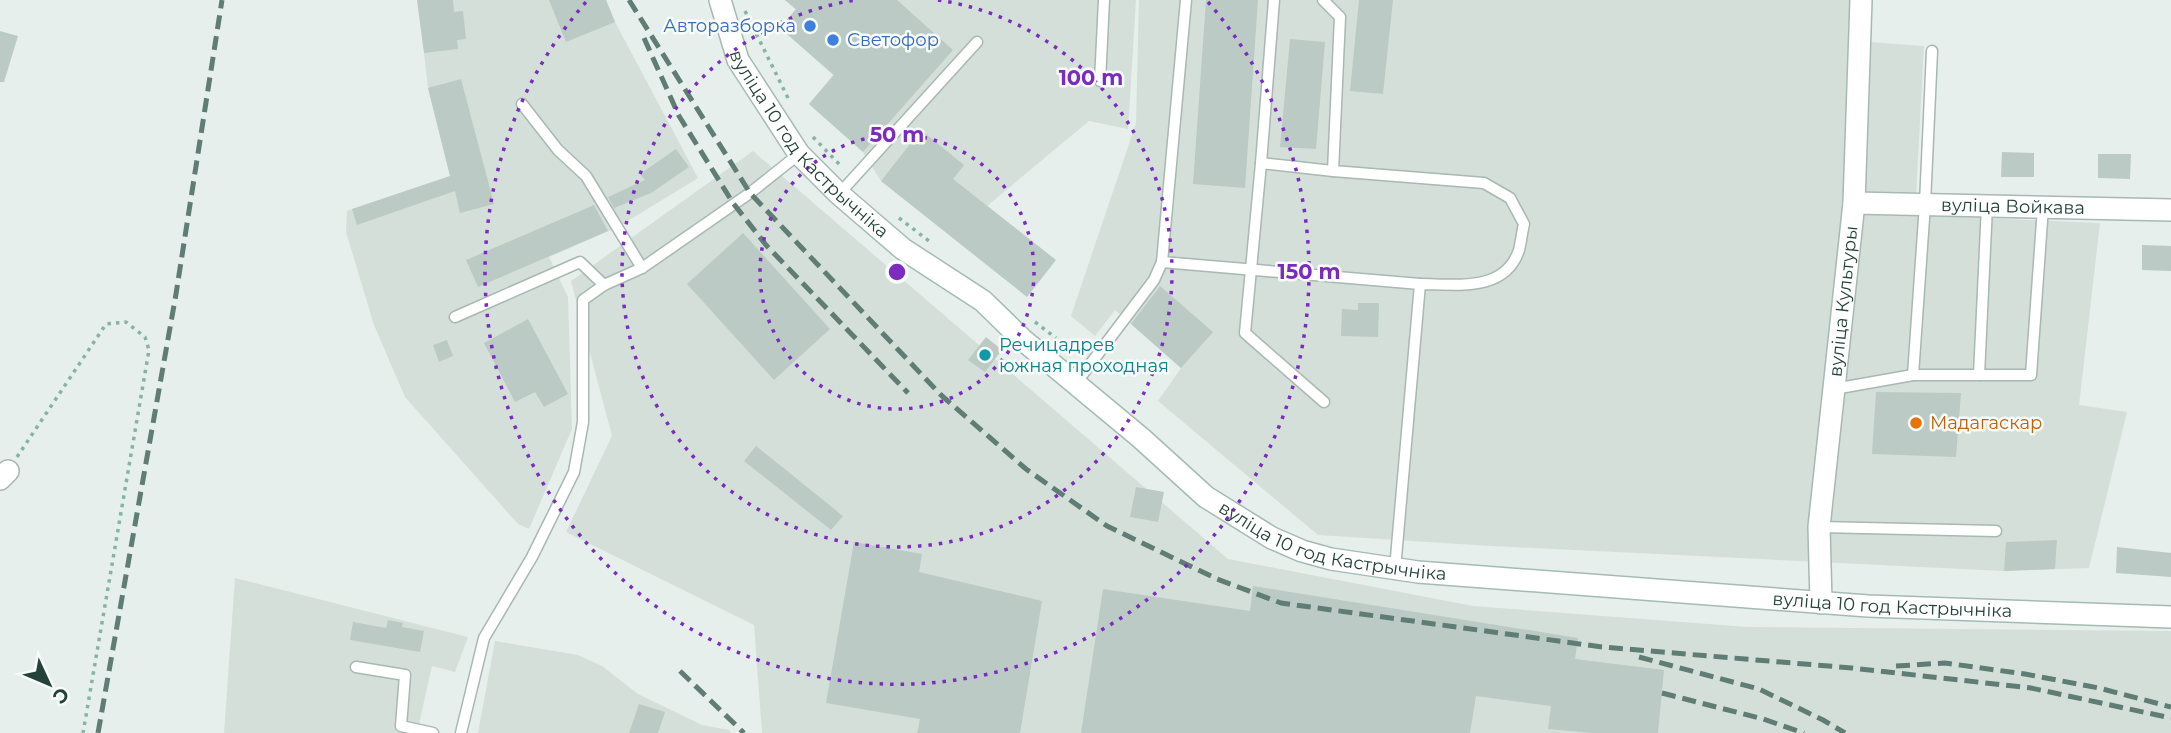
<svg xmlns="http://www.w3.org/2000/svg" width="2171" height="733" font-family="Montserrat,sans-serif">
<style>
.built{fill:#d4dfda}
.building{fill:#bbcac4}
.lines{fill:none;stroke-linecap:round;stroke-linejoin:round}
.lane-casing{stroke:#a8b8b2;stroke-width:13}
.street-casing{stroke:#a8b8b2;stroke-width:24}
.secondary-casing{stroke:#a4bbb3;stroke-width:24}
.path{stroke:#86b3a5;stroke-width:3.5;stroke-dasharray:3.5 5;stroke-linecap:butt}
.lane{stroke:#fff;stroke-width:10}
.street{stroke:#fff;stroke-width:21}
.secondary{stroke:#fff;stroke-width:21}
.rail{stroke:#5f7d75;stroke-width:5;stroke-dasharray:14 7;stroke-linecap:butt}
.ring{fill:none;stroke:#7b2cbf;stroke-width:3.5;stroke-dasharray:3.5 7}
.shop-dot{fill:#3f7fe0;stroke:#f7fbf9;stroke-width:2.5}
.culture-dot{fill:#0f9aa8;stroke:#f7fbf9;stroke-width:2.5}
.food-dot{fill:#e8710a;stroke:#f7fbf9;stroke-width:2.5}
.labels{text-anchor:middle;stroke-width:5;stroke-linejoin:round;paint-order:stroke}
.shop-label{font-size:18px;fill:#366cbe;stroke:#f7fbf9;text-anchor:end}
.street-label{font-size:18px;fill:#24423a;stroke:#f7fbf9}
.culture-label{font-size:18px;fill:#0d838f;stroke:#f7fbf9;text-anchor:start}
.food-label{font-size:18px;fill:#c56008;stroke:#f7fbf9;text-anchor:start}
.centre{fill:#7b2cbf;stroke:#f7fbf9;stroke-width:3.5}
.ring-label{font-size:21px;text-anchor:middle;font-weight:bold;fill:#7b2cbf;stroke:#f7fbf9;stroke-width:5;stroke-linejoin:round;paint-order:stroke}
</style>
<rect width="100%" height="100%" fill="#e6efeb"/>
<g class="built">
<polygon points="418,0 606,0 615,22 698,178 618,227 549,257 568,297 572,429 529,529 518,524 405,397 374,325 346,232 347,211 450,176 428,88"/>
<polygon points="785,0 1136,0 1128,129 1089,121 987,206 932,206 924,215 881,181 863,152 809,104 833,75 780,28 796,10"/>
<polygon points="1139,0 1854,0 1855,41 1924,46 1915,215 2100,223 2079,405 2127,412 2089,568 2004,571 1491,546 1318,535 1158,401 1181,368 1115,310 1095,336 1071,316 1136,123"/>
<polygon points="753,151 1228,559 1473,606 1748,627 2171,631 2171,733 762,733 754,625 566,532 612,436 571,281"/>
<polygon points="235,578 468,637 455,672 432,666 417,733 224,733"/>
<polygon points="495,641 578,655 602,666 638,694 702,725 729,730 731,733 478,733"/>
</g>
<g class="building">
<polygon points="417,0 453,0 454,12 463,11 466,39 457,40 458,49 424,53"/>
<polygon points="549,0 606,0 615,22 566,42"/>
<polygon points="785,0 897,0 953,50 863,152 809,104 834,75 780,28 796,9"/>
<polygon points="1206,0 1258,0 1245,188 1193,184"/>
<polygon points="1359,0 1393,0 1383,94 1350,91"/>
<polygon points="0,31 18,36 4,82 0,82"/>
<polygon points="1290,39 1325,42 1316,149 1280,147"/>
<polygon points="461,79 494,204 460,213 455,191 357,225 352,209 450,176 428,88"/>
<polygon points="921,130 964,165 953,179 1056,260 1027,297 881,181"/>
<polygon points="676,149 689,167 651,193 614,208 608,197 645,180 640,174"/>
<polygon points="2002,152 2034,153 2034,177 2001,177"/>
<polygon points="2098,154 2131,154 2130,179 2098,178"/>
<polygon points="594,205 608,231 478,287 466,260"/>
<polygon points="743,233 830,329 774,380 687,284"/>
<polygon points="2142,245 2171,246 2171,271 2142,270"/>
<polygon points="1160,286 1213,332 1181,368 1131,324"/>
<polygon points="1358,303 1379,303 1378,337 1341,336 1342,309 1358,310"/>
<polygon points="528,319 568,394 544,407 535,392 515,402 484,343"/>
<polygon points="986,337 1002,350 985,372 968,360"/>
<polygon points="447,340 453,356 439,362 433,345"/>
<polygon points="1876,392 1961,393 1956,457 1872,454"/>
<polygon points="756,446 843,516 831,530 744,461"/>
<polygon points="1136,487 1164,492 1158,522 1130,517"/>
<polygon points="2057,540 2055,569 2004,571 2006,542"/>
<polygon points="854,542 922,554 919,572 1042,601 1020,733 917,733 920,719 826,703"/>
<polygon points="2117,547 2171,553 2171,577 2116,573"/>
<polygon points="1253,586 1578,638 1575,659 1664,670 1658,733 1592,733 1548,729 1551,706 1476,696 1470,733 1081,733 1103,589 1250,611"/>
<polygon points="388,620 403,623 402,627 424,631 420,652 350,640 353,622 386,628"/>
<polygon points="639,704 665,712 658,733 629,733"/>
</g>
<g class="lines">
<g class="lane-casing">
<g id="lane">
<polyline points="1186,0 1162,262 1420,284"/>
<polyline points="1323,0 1340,17 1333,171"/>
<polyline points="1100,81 1104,0"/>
<polyline points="522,104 558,150 586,176 642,268 750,193 799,154"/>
<polyline points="1261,163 1274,0"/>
<polyline points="839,194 977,42"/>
<polyline points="455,317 580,262 604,285"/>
<polyline points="1913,375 1925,204 1932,51"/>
<polyline points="1979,375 1987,206"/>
<polyline points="1076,383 1154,280 1162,262"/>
<polyline points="1834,389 1913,375 2031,375 2043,207"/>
<path d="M1324,402L1245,333L1261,163L1333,171L1484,183L1510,198L1524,224C1522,232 1521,242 1519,250C1505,293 1455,284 1420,284L1395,569"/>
<polyline points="1819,527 1996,531"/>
<polyline points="356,667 405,675 401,726 433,733"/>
<polyline points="461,733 484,638 532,557 574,472 583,422 583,300 604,285 642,268"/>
</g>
</g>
<g class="street-casing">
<g id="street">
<path id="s1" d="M1854,203L2171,210"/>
<polyline points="0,479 8,471"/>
<path id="s2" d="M1821,603L1819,527L1854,203L1861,0"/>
</g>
</g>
<g class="secondary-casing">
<g id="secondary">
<path id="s3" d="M720,0L738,60L799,154L839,194L903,249L983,301L1023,340L1141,438L1206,497L1272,538L1302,551L1331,559L1418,572L1868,606L2171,617"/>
</g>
</g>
<g class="path">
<polyline points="745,11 788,98"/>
<polyline points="813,137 841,166"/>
<polyline points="899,218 929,241"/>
<polyline points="1035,322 1056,338"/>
<polyline points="17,457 106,324 126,322 145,337 149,350 83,733"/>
</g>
<use href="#lane" class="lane"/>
<use href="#street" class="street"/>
<use href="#secondary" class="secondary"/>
<g class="rail">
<polyline points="629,0 750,193 941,395 1026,469 1107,526 1217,579 1281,603 1602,647 1852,668 2031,688 2171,718"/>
<polyline points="644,38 679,116 733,203 766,245 908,393"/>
<polyline points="1639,657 1759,689 1823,720 1845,733"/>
<polyline points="1896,666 1945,663 2025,674 2099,688 2171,707"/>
<polyline points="680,671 744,733"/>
<polyline points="1662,693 1763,719 1804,733"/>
<polyline points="98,733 176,294 222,0"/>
</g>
</g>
<g class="ring">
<circle cx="897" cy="272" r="137"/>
<path d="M938 0A275 275 0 1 1 856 0"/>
<path d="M1208 2A412 412 0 1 1 586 2"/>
</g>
<g class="shop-dot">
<circle cx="810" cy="26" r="7"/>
<circle cx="833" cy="40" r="7"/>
</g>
<circle class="culture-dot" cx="985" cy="355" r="7"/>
<circle class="food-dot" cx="1916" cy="423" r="7"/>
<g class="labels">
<g class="shop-label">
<text x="796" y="32">Авторазборка</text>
<text x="847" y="46" text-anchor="start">Светофор</text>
</g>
<g class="street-label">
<text dy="6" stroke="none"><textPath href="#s3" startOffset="173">вуліца 10 год Кастрычніка</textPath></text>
<text dy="6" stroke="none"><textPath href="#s1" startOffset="159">вуліца Войкава</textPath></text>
<text dy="6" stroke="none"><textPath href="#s2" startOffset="303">вуліца Культуры</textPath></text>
<text dy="6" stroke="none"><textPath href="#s3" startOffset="845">вуліца 10 год Кастрычніка</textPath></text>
<text dy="6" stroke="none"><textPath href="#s3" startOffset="1412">вуліца 10 год Кастрычніка</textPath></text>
</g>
<g class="culture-label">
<text x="999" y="351">Речицадрев<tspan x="999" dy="21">южная проходная</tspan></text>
</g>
<g class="food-label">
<text x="1930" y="429">Мадагаскар</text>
</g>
</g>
<circle cx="897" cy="272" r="10" class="centre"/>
<g class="ring-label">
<text x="1091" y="85">100 m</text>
<text x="897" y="142">50 m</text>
<text x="1309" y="279">150 m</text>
</g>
<g transform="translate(49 684) rotate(134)" stroke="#f7fbf9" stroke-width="5" paint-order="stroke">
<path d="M0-5L12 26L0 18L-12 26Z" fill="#24423a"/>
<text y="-10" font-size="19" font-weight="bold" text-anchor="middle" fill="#24423a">С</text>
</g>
</svg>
